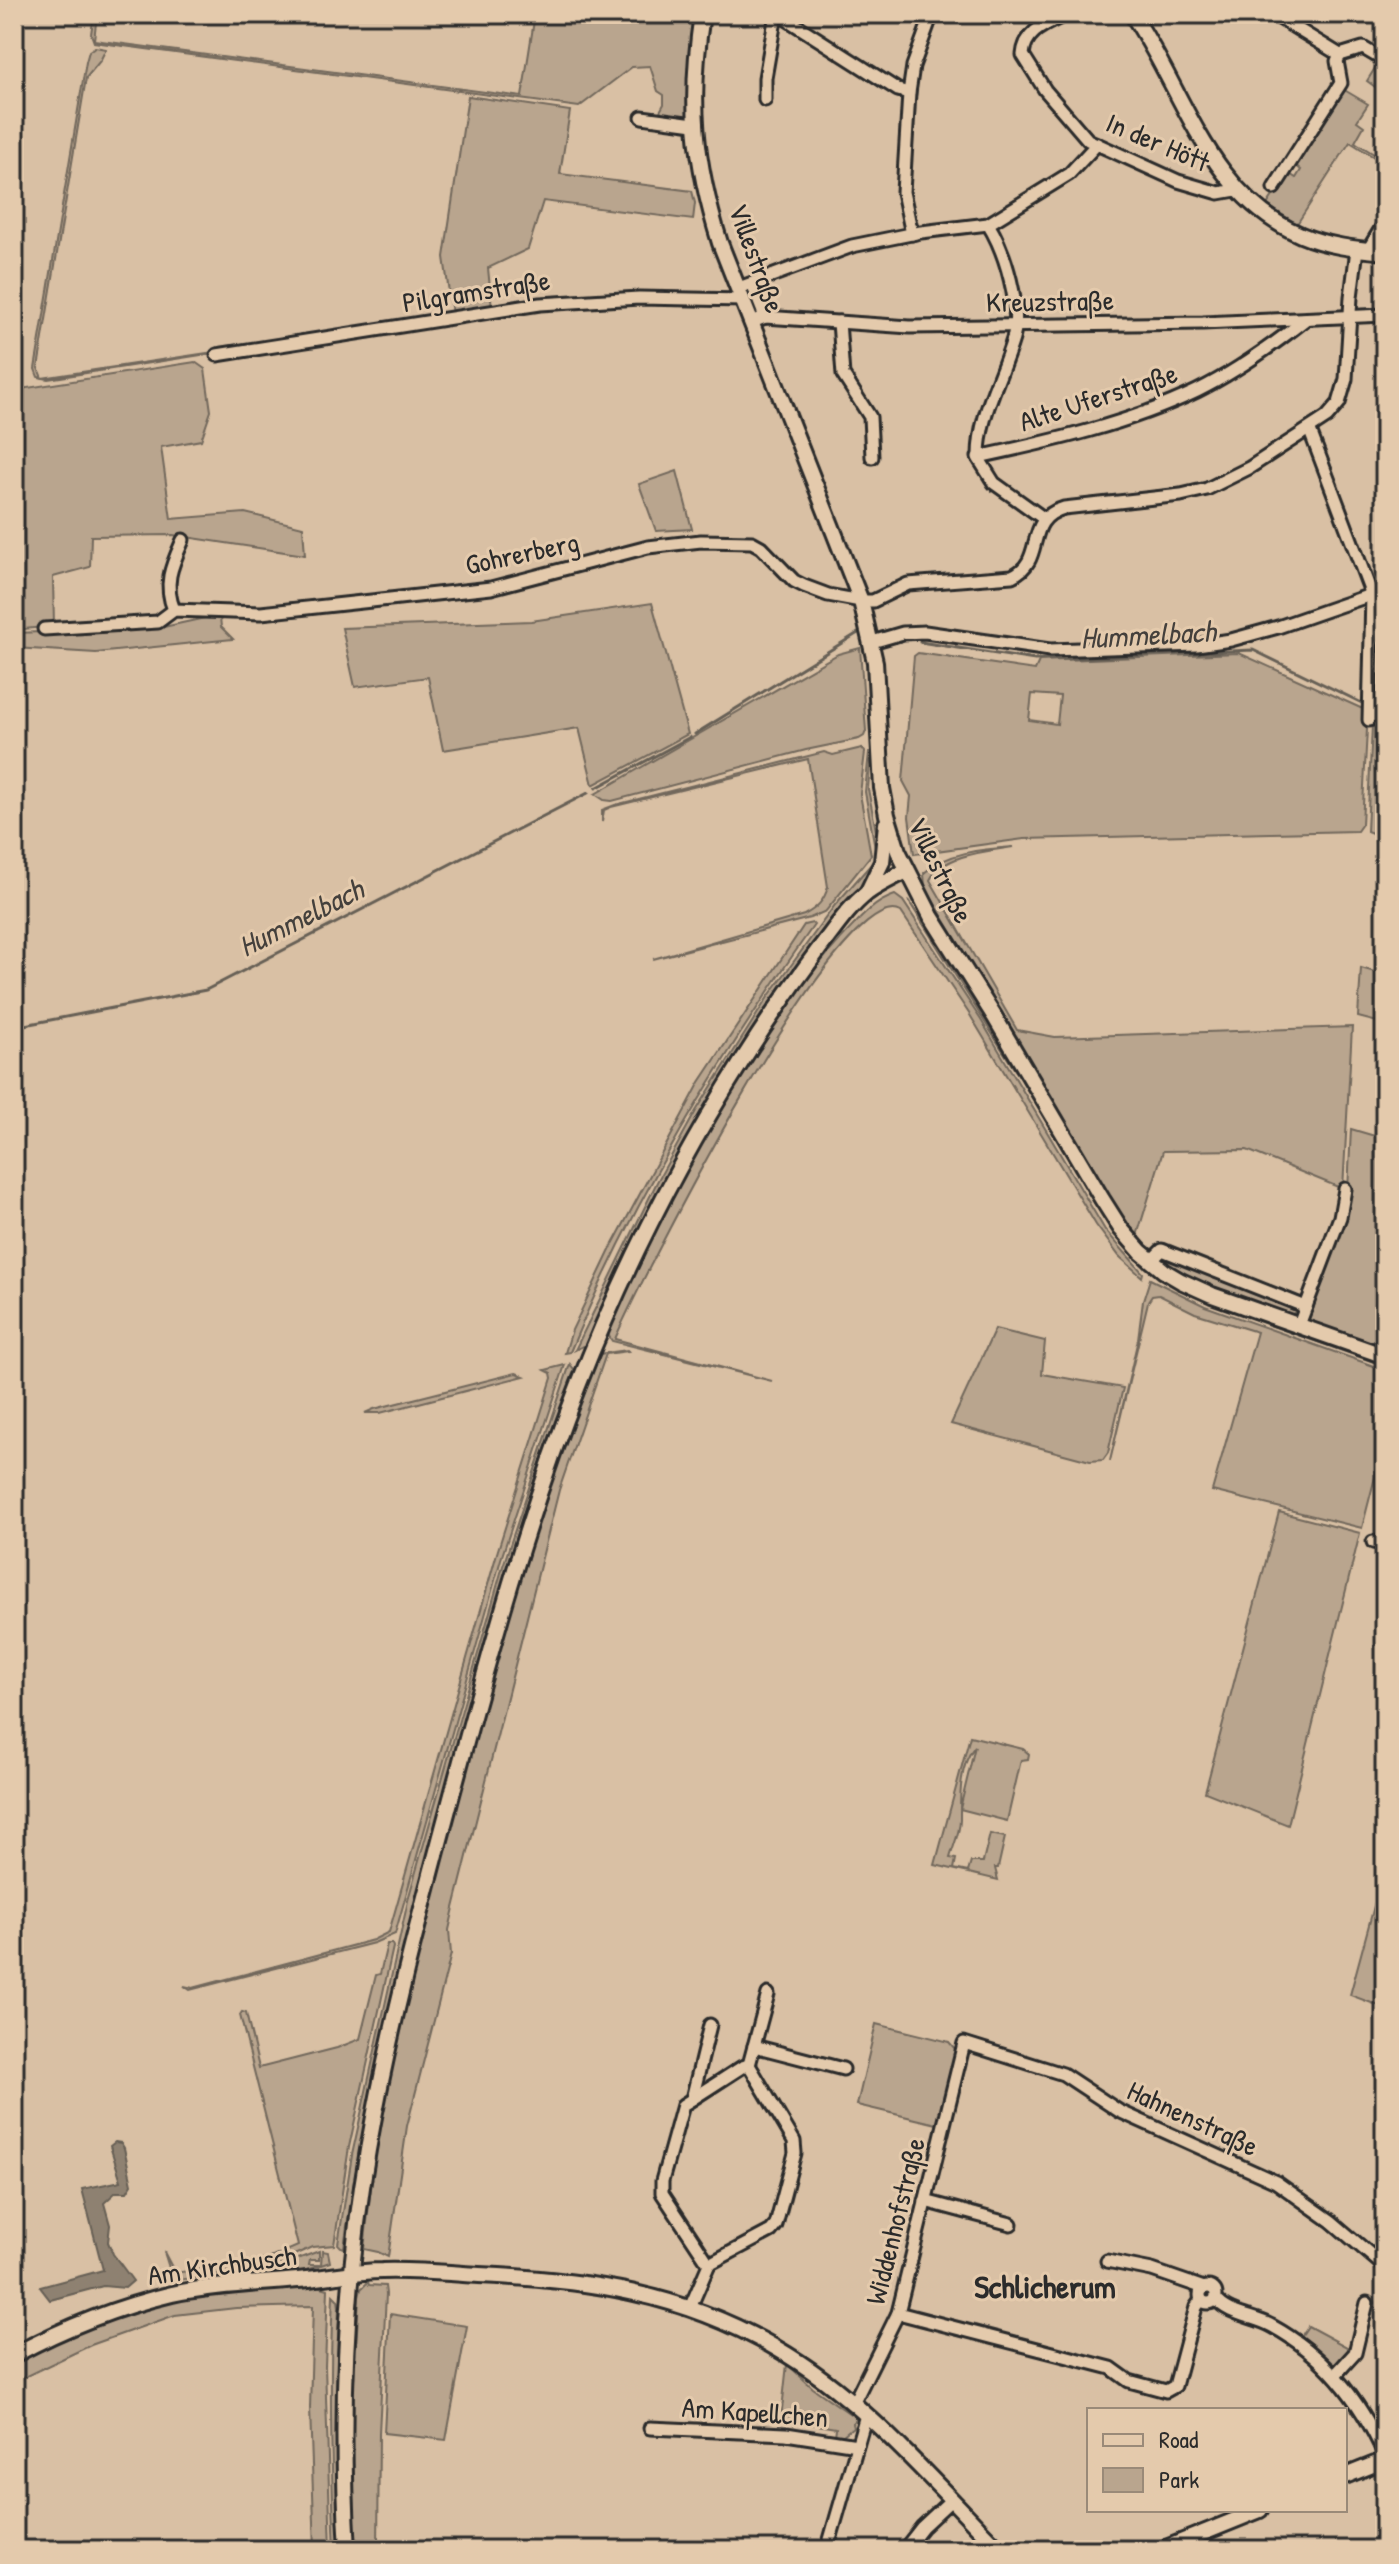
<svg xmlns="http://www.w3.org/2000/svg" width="1399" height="2564" font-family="'Patrick Hand',sans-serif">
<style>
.green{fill:#b9a58e;stroke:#72685c;stroke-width:2;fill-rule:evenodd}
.water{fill:#8e8171;stroke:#665f55;stroke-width:2}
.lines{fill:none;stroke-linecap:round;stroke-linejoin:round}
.stream{stroke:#665f55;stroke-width:3}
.street-casing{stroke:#2b2b2b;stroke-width:17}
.secondary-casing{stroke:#2b2b2b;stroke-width:20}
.street{stroke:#e4caac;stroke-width:11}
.secondary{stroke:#e4caac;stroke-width:14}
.labels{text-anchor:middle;stroke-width:6;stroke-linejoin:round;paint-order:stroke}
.street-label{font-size:28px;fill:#2b2b2b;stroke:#e4caac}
.water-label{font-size:30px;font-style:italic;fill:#44403c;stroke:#e4caac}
.quarter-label{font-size:32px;font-weight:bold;fill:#2b2b2b;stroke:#e4caac}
</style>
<rect width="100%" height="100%" fill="#d9c0a4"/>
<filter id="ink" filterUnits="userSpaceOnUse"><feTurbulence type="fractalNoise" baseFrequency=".0125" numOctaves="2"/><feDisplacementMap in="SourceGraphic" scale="16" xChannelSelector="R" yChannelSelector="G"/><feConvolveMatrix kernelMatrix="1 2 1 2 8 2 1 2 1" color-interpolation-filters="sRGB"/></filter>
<g filter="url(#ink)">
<g class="green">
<polygon points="94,14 97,14 94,40 522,97 535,14 696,14 688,72 688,120 658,115 664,104 664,95 658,91 650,66 632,67 579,107 94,42 91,34"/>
<polygon points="95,47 106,49 100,61 86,78 38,368 42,378 380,327 48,379 38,377 35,369 86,62 89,51"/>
<polygon points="1377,65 1385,70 1385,94 1367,81"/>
<polygon points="1341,88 1368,104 1357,121 1364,126 1355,142 1385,161 1385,164 1350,142 1297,224 1267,205 1288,173 1296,178 1301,170 1293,163"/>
<polygon points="468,96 570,111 560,174 692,191 695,203 693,220 543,201 528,249 488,268 492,308 452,314 444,257"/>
<polygon points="195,362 205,369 211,411 201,440 161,447 171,519 245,513 303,527 305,555 173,535 91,536 90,567 53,577 54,626 14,630 14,390"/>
<polygon points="677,471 692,529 656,531 639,484"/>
<polygon points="652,603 688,734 593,785 579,728 443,750 428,677 355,687 342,628 531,621"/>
<polygon points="220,617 221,627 233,639 96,653 14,648 14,633 159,628 205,618"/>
<polygon points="860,648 866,731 864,736 859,739 806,750 612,801 604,800 595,794 838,654"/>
<path d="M918,653L1035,670L1039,661L1239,653L1365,710L1367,729L1362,824L1357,831L1024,839L914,854L909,817L911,796L903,781L914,656ZM1032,694L1060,696L1057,724L1029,720Z"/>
<polygon points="1372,726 1385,731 1385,838 1367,831"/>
<path d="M862,748L865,752L860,794L871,855L826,911L810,918L653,959L804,915C817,908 824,901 828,887L808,759L611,807L604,810L602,822V810L615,805L824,752L833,755Z"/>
<polygon points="869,752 871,752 868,789 878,841 877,859 865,792"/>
<path d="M1013,847C987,851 942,855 930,880L1017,1030L1055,1037L1352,1027L1343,1189L1247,1150L1163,1151L1136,1239L1122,1220L925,887L924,873C947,852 983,849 1013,847Z"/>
<polygon points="873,862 876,863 871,875 839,909 806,954 725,1076 618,1275 587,1344 575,1350 657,1182 696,1111 768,997 835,905"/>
<path d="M895,895L903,901L981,1020L1105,1230L1143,1273L1142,1277L1119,1256L1096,1225L970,1015L901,912C841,878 639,1284 615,1339L772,1381L612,1341L607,1333C648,1242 693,1154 746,1069C774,1024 803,980 839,941C855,924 872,902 895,895Z"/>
<polygon points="908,900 972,994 1016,1065 1015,1070"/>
<path d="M812,923L814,925C719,1059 633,1200 570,1352L565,1353L572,1330L613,1244L700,1082L804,925Z"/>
<polygon points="1361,968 1385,975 1385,1024 1358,1017"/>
<polygon points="1019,1075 1023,1076 1143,1261 1143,1266 1109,1227"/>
<polygon points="1351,1129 1385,1139 1385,1350 1310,1323 1307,1319 1347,1211"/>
<polygon points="1165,1256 1294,1306 1295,1312 1289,1316 1189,1279 1159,1260"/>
<polygon points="1150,1279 1205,1306 1385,1370 1385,1438 1362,1528 1212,1491 1257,1332 1195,1313 1159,1295 1152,1296 1148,1302 1110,1461 1138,1339 1143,1301"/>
<polygon points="1260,1318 1385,1362 1385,1366 1258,1321"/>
<polygon points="995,1329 1045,1341 1042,1374 1123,1388 1108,1453 1103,1460 1090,1461 951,1424"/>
<path d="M627,1350L628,1351L606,1354L559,1490L453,1912L449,1930L451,1954L407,2126L388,2257L378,2252L364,2249C369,2205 373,2161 381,2117C402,2004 433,1892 463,1781C502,1636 543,1493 599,1354Z"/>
<path d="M570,1364L576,1372C513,1538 466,1710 422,1881C392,2002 360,2124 344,2248L341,2247L338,2244L352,2155L409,1896L502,1569Z"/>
<polygon points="565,1365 501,1559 395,1934 374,1943 190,1990 184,1986 193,1988 373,1940 389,1932 497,1553 552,1378 551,1373 545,1370"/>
<polygon points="516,1373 524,1376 380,1413 365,1413 374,1409"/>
<polygon points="1279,1512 1360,1533 1288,1825 1205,1792"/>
<path d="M970,1736L1023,1749L1029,1754L1028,1759L1021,1760L1007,1821L960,1809L975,1746C959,1765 960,1797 960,1820C960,1832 953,1847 950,1858L956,1859L954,1869L968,1872L971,1862H983L990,1834L1005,1837L998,1868H995L998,1880L935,1865Z"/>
<polygon points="1384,1869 1385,1870 1385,2008 1350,1995"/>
<polygon points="387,1944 392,1944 393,1947 349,2147 334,2245 312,2247 265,2268 178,2280 170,2271 164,2252 175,2273 268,2259 298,2246 240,2015 242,2012 246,2013 259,2068 337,2048 360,2039 376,1975 380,1974"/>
<polygon points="876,2024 949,2042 956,2050 937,2124 857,2105"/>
<polygon points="319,2251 319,2260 310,2260 309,2265 321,2265 322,2251 328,2252 330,2262 300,2272 276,2276 184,2286 183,2283 263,2272"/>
<polygon points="368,2282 369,2285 385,2286 386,2294 379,2433 378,2550 355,2550 351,2433 359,2297 361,2289"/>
<path d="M318,2286L328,2289L325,2366L331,2550H315L310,2408L313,2306L236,2308L175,2315L91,2345L14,2382V2361C63,2338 111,2315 164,2302C214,2290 267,2288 318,2286Z"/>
<path d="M333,2295L338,2300L339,2307L336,2395L342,2550H335C331,2465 329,2380 333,2295Z"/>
<polygon points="390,2314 467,2326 446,2440 384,2433"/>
<polygon points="1308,2326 1349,2348 1349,2355 1335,2369 1300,2338"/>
<polygon points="787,2364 813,2388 856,2418 852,2424 853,2427 842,2436 835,2436 836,2428 781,2419"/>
</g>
<polygon class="water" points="115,2142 121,2143 124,2148 132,2184 127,2192 116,2192 104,2203 110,2225 108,2242 113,2254 133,2281 125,2288 103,2286 50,2300 40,2287 103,2270 82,2189 121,2181 110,2146"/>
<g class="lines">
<g class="stream">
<polyline points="920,642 1035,660 1253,650 1366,705"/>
<polyline points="1373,709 1385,715"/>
<polyline points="695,734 858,633"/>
<polyline points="596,788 690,737"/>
<polyline points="14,1027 206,990 588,793"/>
</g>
<g class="street-casing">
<g id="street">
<path d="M1067,14C1047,24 1025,30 1023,55L1045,90L1088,140L1178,181L1219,193L1236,190"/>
<polyline points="1273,14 1340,55 1363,48 1385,61"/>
<polyline points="776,15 785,18 898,90 909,93"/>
<polyline points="765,100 765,78 776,14"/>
<polyline points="642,117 694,124"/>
<polyline points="1274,188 1341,83 1337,61 1340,55"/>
<path d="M988,224C1005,251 1022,307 1013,339C1001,379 978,416 979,459L994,483L1043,518"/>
<polyline points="912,234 903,192 909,93 913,66 932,14"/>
<polyline points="1368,250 1385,222"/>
<polyline points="752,284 765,317"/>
<polyline points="739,288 852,246 921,232 988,224 1069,174 1097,144"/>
<polyline points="752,322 765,317 910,327 1203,323 1385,315"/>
<polyline points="839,322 843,375 870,417 872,457"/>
<polyline points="217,355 540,304 639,298 744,300"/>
<polyline points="1310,431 1372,595 1369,720"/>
<path d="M978,457C1053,441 1128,424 1197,391C1236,372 1272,346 1306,319"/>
<path d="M174,610C163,583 172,565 183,540"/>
<path d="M44,629L158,622L174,610L261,613L491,588L648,547L701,541L752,542L761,547L794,581L804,586L828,595L861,601H873L908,584L1012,576C1047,560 1022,520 1064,508L1181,495L1207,489L1249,468L1327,417L1339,403L1346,379L1351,297L1357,249"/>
<polyline points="872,642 903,633 925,632 1050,650 1197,645 1231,640 1278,627 1385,590"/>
<polyline points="1151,1261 1162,1250 1306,1307"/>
<polyline points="1299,1325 1340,1217 1345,1189"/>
<polyline points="1373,1542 1385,1544"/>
<polyline points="754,2046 843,2069"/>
<polyline points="692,2099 710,2025"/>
<polyline points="925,2201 1011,2224"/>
<polyline points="1107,2261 1152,2270 1204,2288"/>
<polyline points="709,2264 662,2193 662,2181 683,2105 742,2067 749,2065"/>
<circle cx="1208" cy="2295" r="8"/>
<path d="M1216,2299C1228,2315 1254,2316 1272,2326C1325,2355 1361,2401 1385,2456"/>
<polyline points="690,2308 709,2264 771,2231 776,2225 795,2153 794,2141 749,2065 768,1994"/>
<polyline points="898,2313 1111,2368 1129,2381 1166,2391 1175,2386 1196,2307 1201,2300"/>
<polyline points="1336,2374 1355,2353 1367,2303"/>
<polyline points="853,2404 898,2313 964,2043 1063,2074 1119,2111 1276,2182 1331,2221 1385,2267"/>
<polyline points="650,2428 786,2434 857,2445"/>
<polyline points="827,2550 866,2415"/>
<polyline points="904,2550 922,2527 951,2500"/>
</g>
</g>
<g class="secondary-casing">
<g id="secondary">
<path d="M702,14C689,100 694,159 720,243L861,601L875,662L882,788L887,815L898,851L931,916L994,1016L1102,1199L1121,1229L1141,1252L1164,1271L1181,1281L1212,1295L1385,1356"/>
<path d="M1132,14C1184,91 1209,196 1301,235C1327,246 1356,249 1385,252"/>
<polyline points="868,891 882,862 886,824"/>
<path d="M14,2355C64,2328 117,2307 172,2294C214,2285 256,2284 298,2280C326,2278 354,2271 382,2271C414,2270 447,2273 479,2275C587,2280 680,2292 776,2348C863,2398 930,2479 1000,2550"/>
<polyline points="1345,2476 1385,2460"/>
<path d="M348,2550C340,2416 345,2282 368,2150C389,2028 422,1907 454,1787C490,1652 527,1516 578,1386C622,1273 677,1164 742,1061C766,1023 792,985 819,949C834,930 848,908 867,893C879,884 893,878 906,871"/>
<polyline points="1161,2550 1260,2510"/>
</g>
</g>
<use href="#street" class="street"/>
<use href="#secondary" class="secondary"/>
</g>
</g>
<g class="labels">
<g class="street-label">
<text transform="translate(1158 142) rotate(23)" y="10">In der Hött</text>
<text transform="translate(757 258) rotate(70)" y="10">Villestraße</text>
<text transform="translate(476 291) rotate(-9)" y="10">Pilgramstraße</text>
<text transform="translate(1050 301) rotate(-1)" y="10">Kreuzstraße</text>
<text transform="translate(1098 397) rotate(-18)" y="10">Alte Uferstraße</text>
<text transform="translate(522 553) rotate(-12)" y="10">Gohrerberg</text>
<text transform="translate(941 870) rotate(64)" y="10">Villestraße</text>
<text transform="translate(1193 2118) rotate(25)" y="10">Hahnenstraße</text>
<text transform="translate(895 2221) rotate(-76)" y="10">Widdenhofstraße</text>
<text transform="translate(222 2265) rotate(-8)" y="10">Am Kirchbusch</text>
<text transform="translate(755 2412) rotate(4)" y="10">Am Kapellchen</text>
</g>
<g class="water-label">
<text transform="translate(1148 635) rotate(-3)" y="10">Hummelbach</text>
<text transform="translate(301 918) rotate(-27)" y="10">Hummelbach</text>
</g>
<g class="quarter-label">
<text x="1045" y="2298">Schlicherum</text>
</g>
</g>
<rect width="1399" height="2564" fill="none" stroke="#e4caac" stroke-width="48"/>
<rect x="24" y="24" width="1351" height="2516" fill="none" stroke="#2b2b2b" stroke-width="3" filter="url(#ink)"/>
<rect x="1087" y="2408" width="260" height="104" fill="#e4caac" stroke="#9a8a78" stroke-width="2"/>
<rect x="1103" y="2434" width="40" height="12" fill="#e4caac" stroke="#9a8a78" stroke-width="2"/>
<text x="1159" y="2448" font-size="24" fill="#2b2b2b">Road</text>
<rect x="1103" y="2468" width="40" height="24" fill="#b9a58e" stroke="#9a8a78" stroke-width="2"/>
<text x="1159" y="2488" font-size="24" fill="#2b2b2b">Park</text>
</svg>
